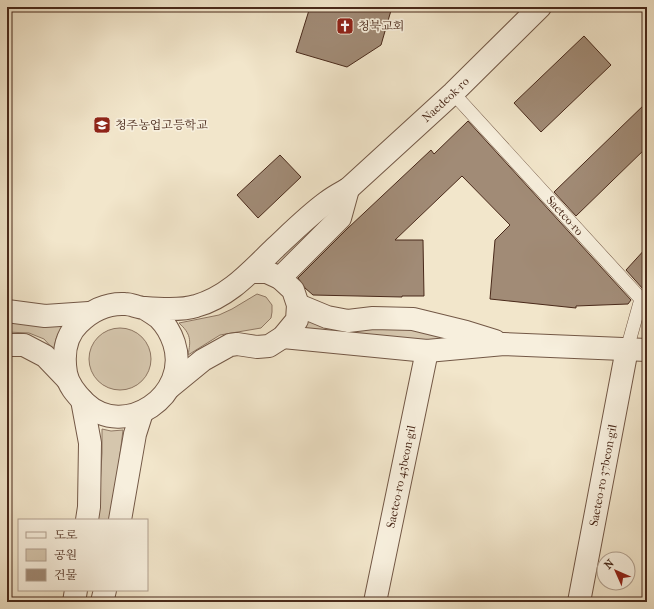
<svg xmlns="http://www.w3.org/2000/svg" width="654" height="609" font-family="'IM FELL French Canon','Noto Serif KR',serif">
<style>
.green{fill:#d5c6ad;stroke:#8f7864}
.building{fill:#a18b76;stroke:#49291a}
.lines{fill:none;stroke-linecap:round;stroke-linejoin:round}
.service-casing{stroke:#735846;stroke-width:14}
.minor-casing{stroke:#735846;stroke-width:24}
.tertiary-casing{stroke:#735846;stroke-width:24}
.service{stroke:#f7efdd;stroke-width:13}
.minor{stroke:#f7efdd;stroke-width:22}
.tertiary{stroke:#f7efdd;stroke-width:22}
.labels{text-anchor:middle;stroke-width:3.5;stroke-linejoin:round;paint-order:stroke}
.poi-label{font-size:12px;fill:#49291a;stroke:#f7efdd;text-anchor:start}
.street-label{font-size:12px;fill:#49291a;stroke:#f7efdd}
</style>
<rect width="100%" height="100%" fill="#f2e6cb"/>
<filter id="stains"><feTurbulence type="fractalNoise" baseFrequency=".005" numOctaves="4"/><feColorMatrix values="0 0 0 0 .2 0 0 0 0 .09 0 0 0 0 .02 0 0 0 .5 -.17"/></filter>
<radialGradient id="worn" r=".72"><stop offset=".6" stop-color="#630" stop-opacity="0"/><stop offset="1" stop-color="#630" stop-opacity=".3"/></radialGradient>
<g class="green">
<path d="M257,294L266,297L272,305V312L271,318L261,328L220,335L188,355C191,340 191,334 179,323L219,315L232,309Z"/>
<polygon points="306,316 371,322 439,332 440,339 432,340 375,339 304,329"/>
<path d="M7,320L65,326C57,333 55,340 54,350L44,339L29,333L7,332Z"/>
<circle cx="120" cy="359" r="31"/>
<polygon points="102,429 111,431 123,430 112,520 98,520 102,453"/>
</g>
<g class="building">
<polygon points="310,7 392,7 381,45 347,67 296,52"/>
<polygon points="584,36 611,65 541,132 514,103"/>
<polygon points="647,102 647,147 576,216 554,192"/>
<polygon points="468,121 631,300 628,304 576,306 576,308 490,299 495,240 510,225 462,176 395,240 423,240 424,296 402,296 402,297 313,295 305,288 298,278 348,228 431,150 434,154"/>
<polygon points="280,155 301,177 258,218 237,195"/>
<polygon points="647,247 647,284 643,289 626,270"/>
</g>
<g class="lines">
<g class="service-casing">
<g id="service">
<path id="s1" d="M453,93L641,299L627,349"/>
</g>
</g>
<g class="minor-casing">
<g id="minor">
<path id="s2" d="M375,602L427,351"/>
<path id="s3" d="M579,602L627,349"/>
</g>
</g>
<g class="tertiary-casing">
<g id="tertiary">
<polyline points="280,278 340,218 348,189"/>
<polyline points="298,305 327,317 348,321 373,318 413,319 466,332 495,341"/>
<path id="s4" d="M144,308C149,311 154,314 159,318C166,325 171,334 174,343C191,396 124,440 85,403C76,394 68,385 66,373C63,355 65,336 79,323C92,310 106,303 125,304C132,304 138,308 145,308C158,309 184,310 196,306C229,297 252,270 275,248C292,232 309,215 327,202C333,197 341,193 348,189L453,93L540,7"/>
<polyline points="7,311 45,316 89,313"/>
<polyline points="283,337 427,351 504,344 647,350"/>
<polyline points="7,345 24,345 45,356 67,379"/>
<polyline points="170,387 203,360 230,345 237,344 257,347 269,346 283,337 297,320 298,305 293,290 280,278 267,272 251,272"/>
<polyline points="82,400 90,443 89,507 87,520"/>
<polyline points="120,520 135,434 142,412"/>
<polyline points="74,602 76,590"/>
<polyline points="102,602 105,590"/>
</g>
</g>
<use href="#service" class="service"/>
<use href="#minor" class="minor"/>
<use href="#tertiary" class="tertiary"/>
</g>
<defs>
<g id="church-square" transform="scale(0.9)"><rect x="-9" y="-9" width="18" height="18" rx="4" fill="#8f2418" stroke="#f7efdd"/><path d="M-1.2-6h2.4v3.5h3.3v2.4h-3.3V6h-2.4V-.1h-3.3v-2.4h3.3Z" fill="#fff"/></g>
<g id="school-square" transform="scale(0.9)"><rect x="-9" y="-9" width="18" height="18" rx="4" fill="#8f2418" stroke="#f7efdd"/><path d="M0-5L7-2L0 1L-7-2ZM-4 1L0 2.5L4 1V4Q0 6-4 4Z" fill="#fff"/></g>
</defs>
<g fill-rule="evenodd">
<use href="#church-square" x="345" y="26"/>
<use href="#school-square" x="102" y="125"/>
</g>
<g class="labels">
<g class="poi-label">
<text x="358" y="30">청북교회</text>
<text x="115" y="129">청주농업고등학교</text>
</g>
<g class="street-label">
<text dy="4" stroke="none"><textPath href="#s4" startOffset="730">Naedeok-ro</textPath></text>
<text dy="4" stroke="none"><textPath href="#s1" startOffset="166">Saeteo-ro</textPath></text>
<text dy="4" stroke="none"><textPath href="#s3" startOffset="129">Saeteo-ro 37beon-gil</textPath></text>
<text dy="4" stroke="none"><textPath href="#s2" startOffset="128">Saeteo-ro 43beon-gil</textPath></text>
</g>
</g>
<rect width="654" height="609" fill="none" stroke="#f2e6cb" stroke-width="24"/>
<rect x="8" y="8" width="638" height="593" fill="none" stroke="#49291a" stroke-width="2"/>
<rect x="12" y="12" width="630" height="585" fill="none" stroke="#49291a"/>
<rect x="18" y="519" width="130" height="72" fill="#f7efdd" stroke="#b1a08f"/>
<rect x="26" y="532" width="20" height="6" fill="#f7efdd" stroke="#b1a08f"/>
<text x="54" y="539" font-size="12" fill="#49291a">도로</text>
<rect x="26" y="549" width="20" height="12" fill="#d5c6ad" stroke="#b1a08f"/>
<text x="54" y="559" font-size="12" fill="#49291a">공원</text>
<rect x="26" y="569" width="20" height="12" fill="#a18b76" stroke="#b1a08f"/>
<text x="54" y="579" font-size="12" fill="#49291a">건물</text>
<g transform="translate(616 571) rotate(315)"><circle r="19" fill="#f7efdd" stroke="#b1a08f"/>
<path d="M0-3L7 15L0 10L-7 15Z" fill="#8f2418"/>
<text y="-6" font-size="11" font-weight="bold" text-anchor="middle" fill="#49291a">N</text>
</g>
<rect width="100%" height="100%" filter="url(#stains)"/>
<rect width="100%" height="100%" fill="url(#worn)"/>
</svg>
